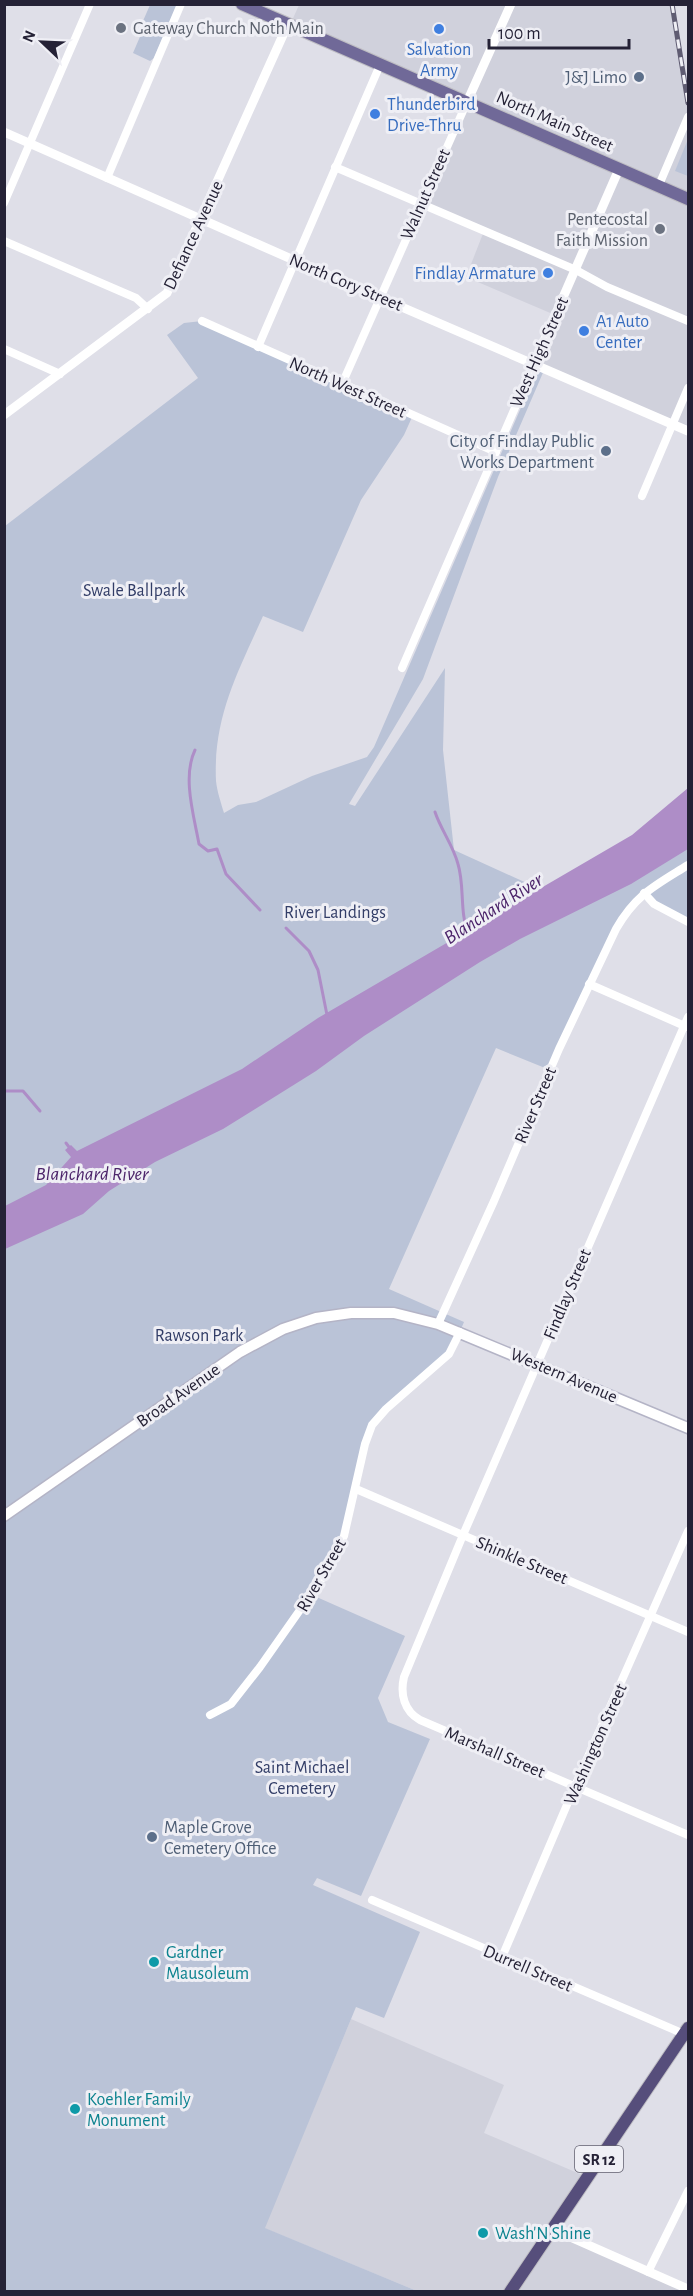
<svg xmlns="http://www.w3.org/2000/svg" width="693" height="2296" font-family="'Alegreya Sans',sans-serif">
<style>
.built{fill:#d0d1dc}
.green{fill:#bac3d7}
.water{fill:#ae8dc7}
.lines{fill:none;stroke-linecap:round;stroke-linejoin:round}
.stream{stroke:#ae8dc7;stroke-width:3}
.secondary-casing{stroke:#b4b4c6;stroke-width:13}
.primary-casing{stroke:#bebdc3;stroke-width:14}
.trunk-casing{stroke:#bebdc3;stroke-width:14}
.minor{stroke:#fff;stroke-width:8}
.tertiary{stroke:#fff;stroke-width:9}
.secondary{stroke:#fff;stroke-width:10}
.primary{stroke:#706998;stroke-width:12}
.trunk{stroke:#564e7b;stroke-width:12}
.rail-casing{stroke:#5f5c72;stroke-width:5}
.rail{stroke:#efeff5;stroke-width:3;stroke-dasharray:9;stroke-linecap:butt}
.worship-dot{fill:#6b7280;stroke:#efeff5;stroke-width:2}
.shop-dot{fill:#3f7fe0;stroke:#efeff5;stroke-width:2}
.service-dot{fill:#5c6f8a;stroke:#efeff5;stroke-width:2}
.culture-dot{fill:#0f9aa8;stroke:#efeff5;stroke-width:2}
.labels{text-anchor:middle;stroke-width:6;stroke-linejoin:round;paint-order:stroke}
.shield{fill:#efeff5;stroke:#62606f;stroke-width:1.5}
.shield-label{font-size:16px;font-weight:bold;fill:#252236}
.worship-label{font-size:18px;fill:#5b616d;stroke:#efeff5;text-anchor:start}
.shop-label{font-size:18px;fill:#366cbe;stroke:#efeff5;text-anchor:start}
.service-label{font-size:18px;fill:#4e5e75;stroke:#efeff5;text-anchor:end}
.street-label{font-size:18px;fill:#252236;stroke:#efeff5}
.park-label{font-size:18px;fill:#323d67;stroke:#efeff5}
.culture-label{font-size:18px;fill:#0d838f;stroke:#efeff5;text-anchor:start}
.water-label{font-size:20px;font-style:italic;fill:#4c246a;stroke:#efeff5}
</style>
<rect width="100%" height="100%" fill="#dfdfe8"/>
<g class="built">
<polygon points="299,5 672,5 682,71 688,74 688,431 534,364 555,315 466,277 484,231 421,204 467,102 290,25"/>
<polygon points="351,2019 504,2085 484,2133 587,2177 553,2228 688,2291 417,2291 264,2228"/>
</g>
<g class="green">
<polygon points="150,5 177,5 154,58 150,61 133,53 142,32 139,30"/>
<polygon points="688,139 688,176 675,171"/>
<path d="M202,321L413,415L404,435L361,500L303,632L263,616C238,672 213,717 216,781C217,791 221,803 224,813L238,805L256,802L312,776L367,757L374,747L539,366L545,368L498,477L423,679L349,804L355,806L445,668L443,750L454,850L540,889L548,898L688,807V922L639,897L627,911L550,1070L496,1048L389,1289L464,1322L453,1348L372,1425L350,1516L312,1595L405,1636L378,1698L388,1722L430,1739L361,1896L317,1878L313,1885L420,1932L384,2018L356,2007L265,2228L417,2291H5V526L198,378L167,335L184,323Z"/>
</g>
<polygon class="water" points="688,788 688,849 631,884 520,939 480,962 364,1036 316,1071 223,1129 155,1162 109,1191 83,1214 5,1249 5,1206 46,1185 71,1157 65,1150 71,1145 77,1151 242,1069 318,1018 632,835"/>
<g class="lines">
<g class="stream">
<path d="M195,750C182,777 194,816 199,844L208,851L217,849L226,874L260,910"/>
<path d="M435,812C441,830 453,845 458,864C465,887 459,913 469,935"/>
<polyline points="286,928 309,951 318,970 327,1015"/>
<polyline points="4,1091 23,1091 40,1111"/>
<polyline points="66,1143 69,1147"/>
</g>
<g class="secondary-casing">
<polyline id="secondary" points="4,1516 240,1352 283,1329 316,1318 351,1313 394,1313 438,1324 688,1428"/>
</g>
<g class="primary-casing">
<polyline id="primary" points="242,4 688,199"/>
</g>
<g class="trunk-casing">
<polyline id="trunk" points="510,2292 688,2028"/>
</g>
<g class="minor">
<polyline points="335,167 576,270 607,287 688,321"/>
<polyline points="107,178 181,4"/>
<polyline points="659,185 688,117"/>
<polyline points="4,203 90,4"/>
<polyline points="4,241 136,298 148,309"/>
<polyline points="202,321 496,452"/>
<polyline points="258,347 380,65"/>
<polyline points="4,349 60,374"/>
<polyline points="342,384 467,102"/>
<polyline points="642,496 688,388"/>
<polyline points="402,668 534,364"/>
<polyline points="644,893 654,904 688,922"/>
<polyline points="589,984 687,1027"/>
<path d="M688,1017L463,1535L404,1677C400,1694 404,1711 420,1720L688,1835"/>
<path d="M438,1324L494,1201L559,1049L616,929C636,894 656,885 688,865"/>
<polyline points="356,1489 688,1632"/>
<polyline points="210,1715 231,1704 260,1667 321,1580 344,1536 365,1444 372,1425 386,1409 449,1354 460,1332"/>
<polyline points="372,1900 684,2034"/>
<polyline points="502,1957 575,1786 688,1531"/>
<polyline points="648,2272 688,2191"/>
</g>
<g class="tertiary">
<polyline points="467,102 511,4"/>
<polyline points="4,132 323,273 688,431"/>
<polyline points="534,364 619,169"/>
<polyline points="4,415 167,293 288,24"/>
<polyline points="552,2229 688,2289"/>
</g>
<use href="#secondary" class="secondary"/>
<use href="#primary" class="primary"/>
<use href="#trunk" class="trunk"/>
<g class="rail-casing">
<polyline id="rail" points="672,4 688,103"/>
</g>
<use href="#rail" class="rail"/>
</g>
<g class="worship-dot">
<circle cx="121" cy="28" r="6"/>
<circle cx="660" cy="229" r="6"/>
</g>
<g class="shop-dot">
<circle cx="439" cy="29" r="6"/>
<circle cx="375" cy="114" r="6"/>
<circle cx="548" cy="273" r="6"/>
<circle cx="584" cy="331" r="6"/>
</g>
<g class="service-dot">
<circle cx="639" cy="77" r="6"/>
<circle cx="606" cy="451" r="6"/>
<circle cx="152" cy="1837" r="6"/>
</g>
<g class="culture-dot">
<circle cx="154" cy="1962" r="6"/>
<circle cx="75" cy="2109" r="6"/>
<circle cx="483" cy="2233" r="6"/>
</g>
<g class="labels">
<rect class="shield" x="575" y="2146" width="48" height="26" rx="4.5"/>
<g class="shield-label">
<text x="599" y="2165">SR 12</text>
</g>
<g class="worship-label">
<text x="133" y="34">Gateway Church Noth Main</text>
<text x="648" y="225" text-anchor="end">Pentecostal<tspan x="648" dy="21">Faith Mission</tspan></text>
</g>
<g class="shop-label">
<text x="439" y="55" text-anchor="middle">Salvation<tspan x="439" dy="21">Army</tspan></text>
<text x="387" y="110">Thunderbird<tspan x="387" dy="21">Drive-Thru</tspan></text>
<text x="536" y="279" text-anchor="end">Findlay Armature</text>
<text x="596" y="327">A1 Auto<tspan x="596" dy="21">Center</tspan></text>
</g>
<g class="service-label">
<text x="627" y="83">J&amp;J Limo</text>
<text x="594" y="447">City of Findlay Public<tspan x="594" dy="21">Works Department</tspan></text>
<text x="164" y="1833" text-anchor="start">Maple Grove<tspan x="164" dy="21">Cemetery Office</tspan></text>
</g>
<g class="street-label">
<text transform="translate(555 121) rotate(24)" y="6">North Main Street</text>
<text transform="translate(425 194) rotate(-66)" y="6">Walnut Street</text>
<text transform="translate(193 235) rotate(-65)" y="6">Defiance Avenue</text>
<text transform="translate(346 282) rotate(23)" y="6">North Cory Street</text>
<text transform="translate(539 352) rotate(-66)" y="6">West High Street</text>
<text transform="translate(348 387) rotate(24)" y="6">North West Street</text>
<text transform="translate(535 1105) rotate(-67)" y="6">River Street</text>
<text transform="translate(567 1294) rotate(-67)" y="6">Findlay Street</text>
<text transform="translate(564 1375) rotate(23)" y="6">Western Avenue</text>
<text transform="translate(178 1395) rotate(-35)" y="6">Broad Avenue</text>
<text transform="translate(522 1560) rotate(23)" y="6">Shinkle Street</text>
<text transform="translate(321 1575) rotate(-60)" y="6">River Street</text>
<text transform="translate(595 1744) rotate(-66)" y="6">Washington Street</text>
<text transform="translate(495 1752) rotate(23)" y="6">Marshall Street</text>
<text transform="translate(528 1968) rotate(23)" y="6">Durrell Street</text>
</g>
<g class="park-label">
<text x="134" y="596">Swale Ballpark</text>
<text x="335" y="918">River Landings</text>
<text x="199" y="1341">Rawson Park</text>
<text x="302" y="1773">Saint Michael<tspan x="302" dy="21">Cemetery</tspan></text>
</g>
<g class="culture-label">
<text x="166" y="1958">Gardner<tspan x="166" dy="21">Mausoleum</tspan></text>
<text x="87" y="2105">Koehler Family<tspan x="87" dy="21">Monument</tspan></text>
<text x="495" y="2239">Wash'N Shine</text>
</g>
<g class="water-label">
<text transform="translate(493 908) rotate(-33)" y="7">Blanchard River</text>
<text x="92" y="1180">Blanchard River</text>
</g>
</g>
<rect width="693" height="2296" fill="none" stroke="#252236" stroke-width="12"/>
<g transform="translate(42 42) rotate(293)" stroke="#efeff5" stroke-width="4.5" paint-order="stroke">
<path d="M0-4.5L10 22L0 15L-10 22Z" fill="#252236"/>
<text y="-9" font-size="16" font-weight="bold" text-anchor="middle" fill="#252236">N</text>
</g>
<path d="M489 39v9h140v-9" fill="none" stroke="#252236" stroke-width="3"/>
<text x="498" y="39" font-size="18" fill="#252236" stroke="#efeff5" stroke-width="4.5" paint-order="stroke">100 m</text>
</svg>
